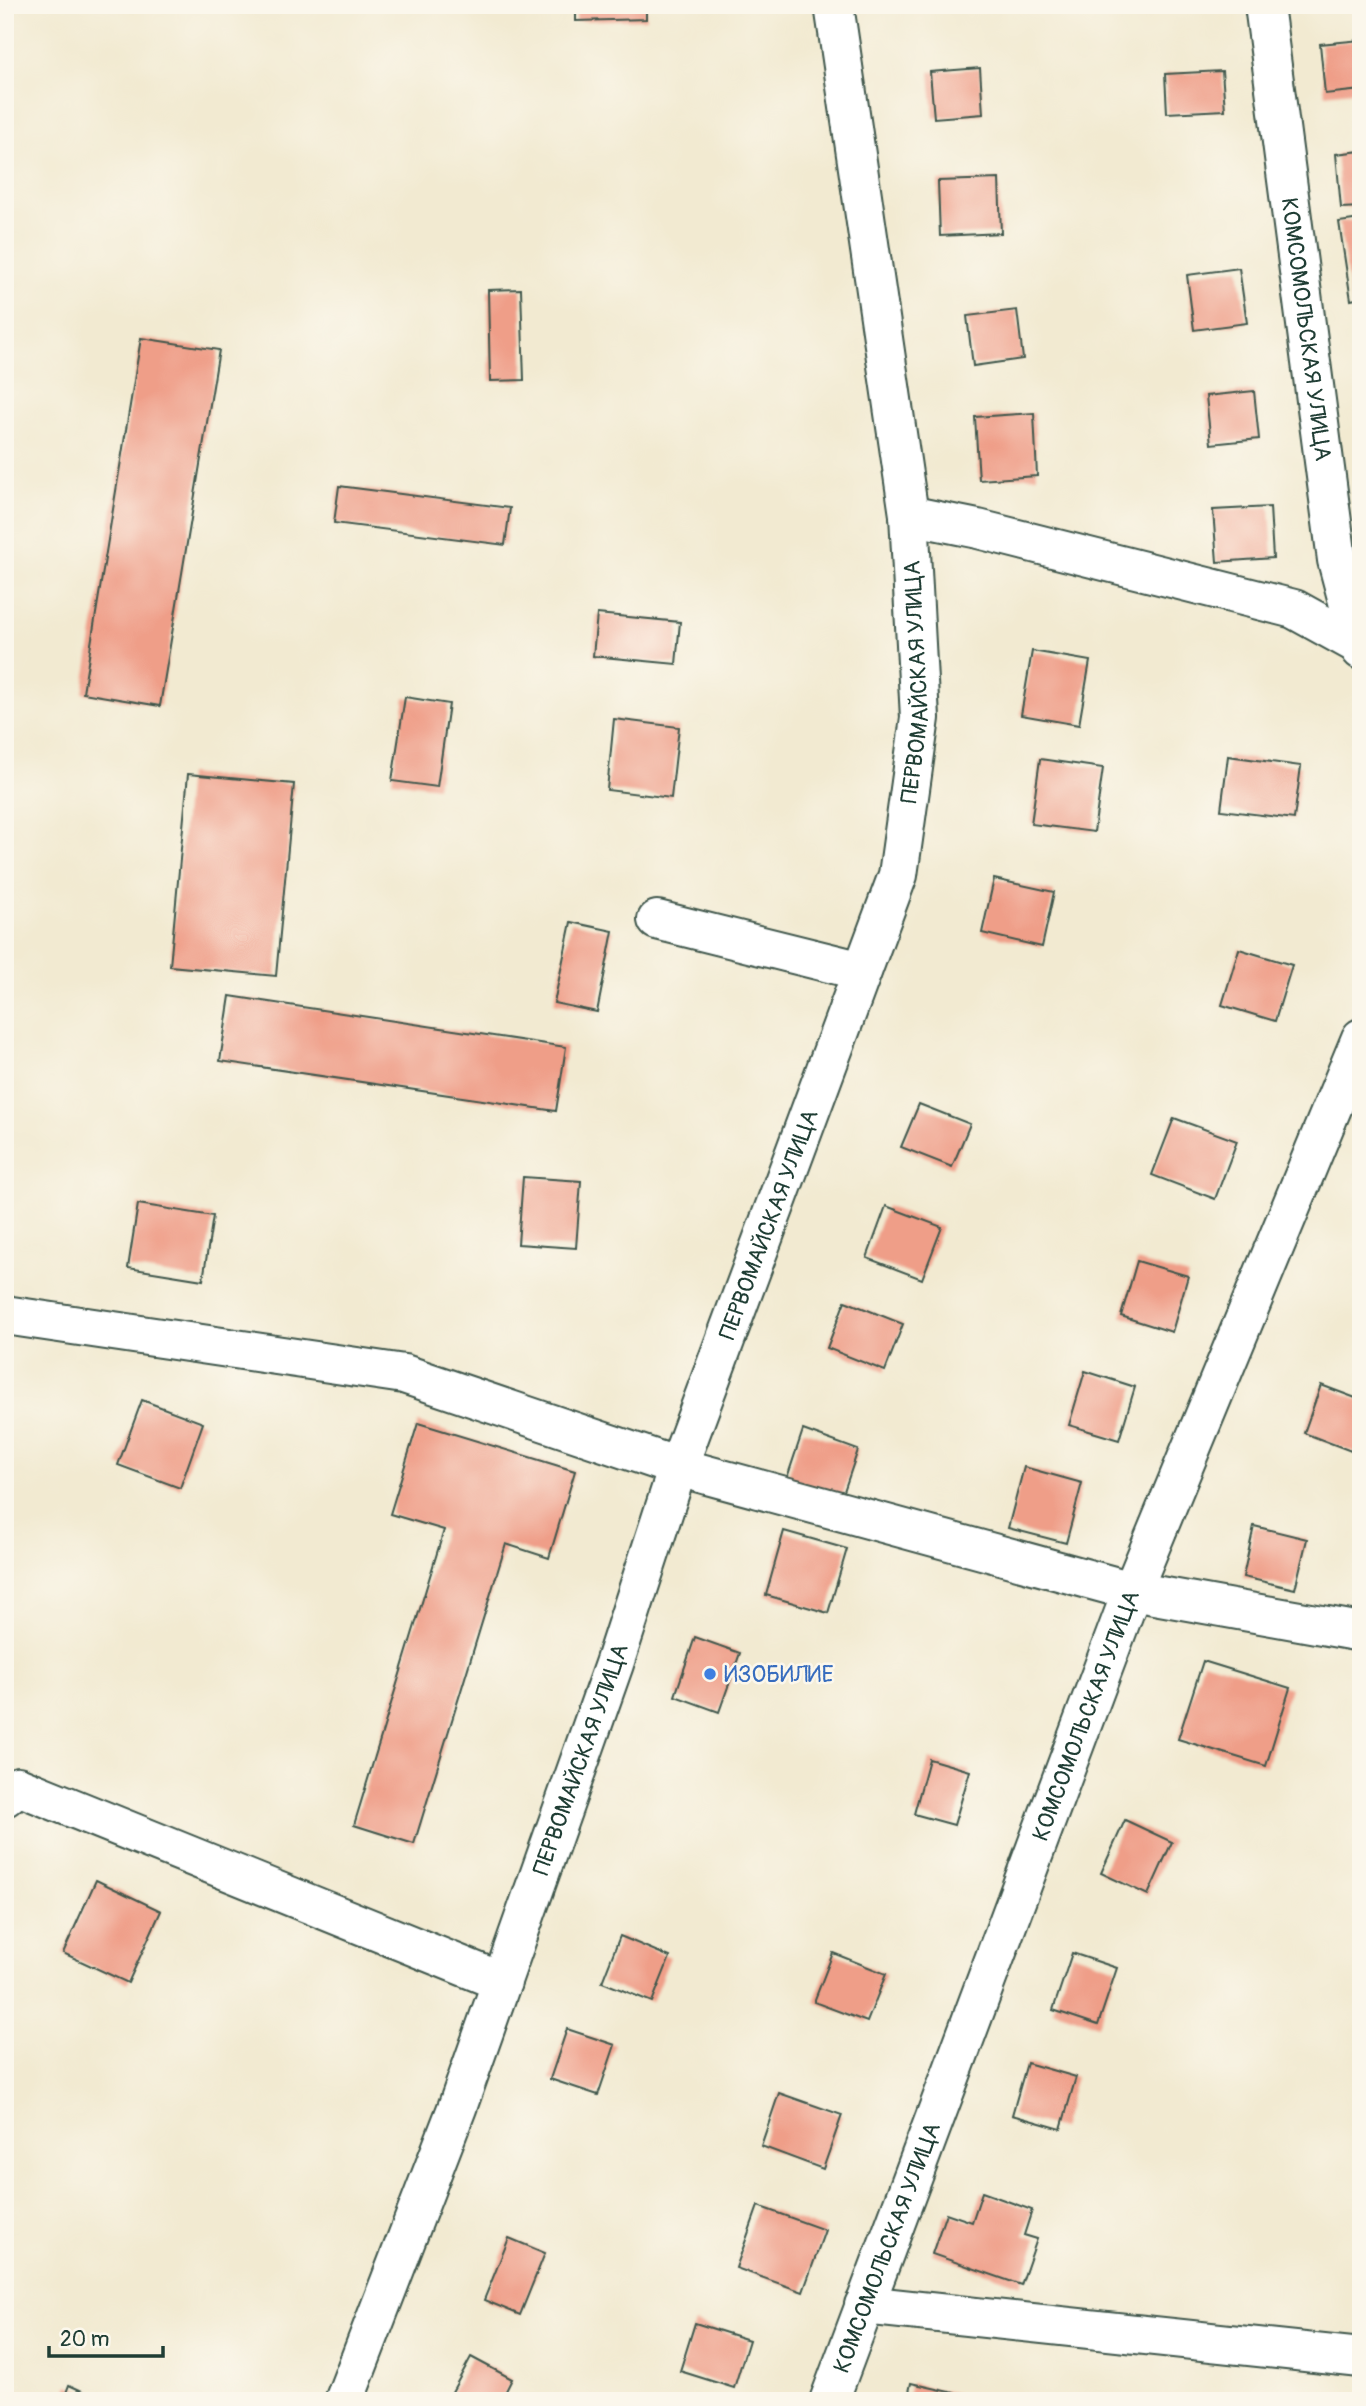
<svg xmlns="http://www.w3.org/2000/svg" width="1366" height="2406" font-family="Pangolin,sans-serif">
<style>
.building{fill:#ef9e88}
.lines{fill:none;stroke-linecap:round;stroke-linejoin:round}
.minor-casing{stroke:#3f574c;stroke-width:42}
.minor{stroke:#fff;stroke-width:38}
.shop-dot{fill:#3f7fe0;stroke:#fbf7ec;stroke-width:2.5}
.labels{text-anchor:middle;stroke-width:5;stroke-linejoin:round;paint-order:stroke}
.street-label{font-size:23px;fill:#1f3d34;stroke:#fbf7ec}
.shop-label{font-size:23px;fill:#366cbe;stroke:#fbf7ec;text-anchor:start}
</style>
<rect width="100%" height="100%" fill="#fbf7ec"/>
<filter id="ink" filterUnits="userSpaceOnUse"><feTurbulence type="fractalNoise" baseFrequency=".0143" numOctaves="2"/><feDisplacementMap in="SourceGraphic" scale="14" xChannelSelector="R" yChannelSelector="G"/><feConvolveMatrix kernelMatrix="1 2 1 2 8 2 1 2 1" color-interpolation-filters="sRGB"/></filter>
<filter id="wash" filterUnits="userSpaceOnUse"><feTurbulence type="fractalNoise" baseFrequency=".00686" numOctaves="4" result="noise"/><feDisplacementMap in="SourceGraphic" scale="28" xChannelSelector="R" yChannelSelector="G"/><feGaussianBlur stdDeviation="1.57" result="paint"/><feColorMatrix in="noise" values="0 0 0 0 0 0 0 0 0 0 0 0 0 0 0 0 0 1.4 0 .05"/><feComposite in="paint" operator="in"/></filter>
<g filter="url(#wash)">
<rect width="100%" height="100%" fill="#f2ead1"/>
<g id="blocks">
<g class="building">
<polygon points="576,5 646,5 646,19 576,21"/>
<polygon points="1361,40 1361,90 1325,94 1320,44"/>
<polygon points="980,68 983,114 934,118 930,72"/>
<polygon points="1222,71 1225,110 1167,113 1165,74"/>
<polygon points="1361,151 1361,207 1341,208 1336,154"/>
<polygon points="999,179 1001,233 940,236 938,181"/>
<polygon points="1361,219 1361,298 1351,300 1339,222"/>
<polygon points="1239,268 1247,323 1194,330 1187,275"/>
<polygon points="521,289 524,380 490,381 488,290"/>
<polygon points="1017,310 1023,359 973,366 967,316"/>
<polygon points="141,338 219,350 160,706 83,693"/>
<polygon points="1254,391 1259,439 1211,444 1206,396"/>
<polygon points="1034,413 1037,476 979,480 975,417"/>
<polygon points="339,486 510,508 505,545 334,523"/>
<polygon points="1270,507 1273,558 1217,562 1213,510"/>
<polygon points="597,614 680,622 676,664 593,656"/>
<polygon points="1032,651 1090,661 1079,725 1021,715"/>
<polygon points="405,697 449,704 437,787 392,781"/>
<polygon points="614,719 679,727 671,798 607,790"/>
<polygon points="1228,756 1301,766 1294,819 1221,810"/>
<polygon points="1040,759 1103,768 1094,832 1031,824"/>
<polygon points="188,774 294,784 276,976 170,966"/>
<polygon points="994,879 1054,892 1042,947 982,933"/>
<polygon points="571,922 613,931 597,1012 554,1003"/>
<polygon points="1239,949 1292,965 1275,1021 1222,1005"/>
<polygon points="230,996 566,1047 556,1111 220,1061"/>
<polygon points="919,1104 970,1124 952,1167 901,1147"/>
<polygon points="1174,1118 1237,1141 1215,1199 1152,1175"/>
<polygon points="523,1177 581,1181 576,1248 518,1244"/>
<polygon points="138,1204 213,1216 203,1280 128,1268"/>
<polygon points="886,1206 942,1227 922,1279 867,1258"/>
<polygon points="1137,1261 1188,1276 1172,1332 1121,1316"/>
<polygon points="845,1301 903,1324 885,1371 827,1348"/>
<polygon points="1085,1371 1135,1387 1119,1440 1069,1425"/>
<polygon points="1321,1385 1361,1400 1359,1454 1304,1433"/>
<polygon points="142,1400 203,1423 180,1488 118,1465"/>
<polygon points="418,1423 575,1471 549,1558 506,1544 414,1844 354,1825 444,1530 390,1514"/>
<polygon points="803,1430 858,1450 841,1500 786,1481"/>
<polygon points="1024,1467 1082,1483 1066,1543 1008,1528"/>
<polygon points="1254,1526 1307,1539 1295,1589 1243,1577"/>
<polygon points="784,1531 847,1549 828,1613 766,1595"/>
<polygon points="695,1637 740,1653 719,1712 675,1696"/>
<polygon points="1203,1661 1290,1688 1266,1766 1178,1739"/>
<polygon points="929,1759 970,1771 954,1825 914,1814"/>
<polygon points="1125,1820 1172,1842 1148,1895 1101,1873"/>
<polygon points="96,1880 161,1911 128,1983 63,1953"/>
<polygon points="620,1936 670,1957 652,2002 602,1982"/>
<polygon points="833,1953 886,1974 867,2022 814,2002"/>
<polygon points="1072,1953 1117,1968 1098,2025 1053,2010"/>
<polygon points="567,2029 615,2045 598,2095 550,2079"/>
<polygon points="1027,2063 1076,2077 1061,2129 1012,2115"/>
<polygon points="779,2093 842,2115 823,2169 761,2146"/>
<polygon points="982,2192 1032,2210 1024,2235 1037,2239 1021,2285 932,2254 946,2213 972,2222"/>
<polygon points="758,2206 825,2230 803,2292 736,2268"/>
<polygon points="509,2238 545,2253 520,2315 484,2300"/>
<polygon points="695,2323 749,2340 734,2388 680,2371"/>
<polygon points="471,2357 512,2379 501,2401 447,2401"/>
<polygon points="911,2383 972,2397 971,2401 907,2401"/>
<polygon points="69,2385 104,2401 63,2401"/>
</g>
</g>
</g>
<g filter="url(#ink)">
<use href="#blocks" fill-opacity="0" stroke="#3f574c" stroke-width="2"/>
<g class="lines">
<g class="minor-casing">
<g id="minor">
<path id="s1" d="M1264,5L1337,560L1361,650"/>
<polyline points="909,515 978,529 1294,609 1361,646"/>
<polyline points="657,920 862,971"/>
<polyline points="5,1315 404,1374 678,1467 1132,1591 1361,1632"/>
<polyline points="5,1797 18,1786 502,1982"/>
<polyline points="864,2305 1361,2358"/>
<path id="s2" d="M344,2401L457,2108L614,1664L678,1467L898,875L920,718L909,515L834,5"/>
<path id="s3" d="M829,2401L1132,1591L1361,1038"/>
</g>
</g>
<use href="#minor" class="minor"/>
</g>
</g>
<circle class="shop-dot" cx="710" cy="1674" r="7"/>
<g class="labels">
<g class="street-label">
<text dy="8" stroke="none"><textPath href="#s1" startOffset="327">КОМСОМОЛЬСКАЯ УЛИЦА</textPath></text>
<text dy="8" stroke="none"><textPath href="#s2" startOffset="1818">ПЕРВОМАЙСКАЯ УЛИЦА</textPath></text>
<text dy="8" stroke="none"><textPath href="#s2" startOffset="1251">ПЕРВОМАЙСКАЯ УЛИЦА</textPath></text>
<text dy="8" stroke="none"><textPath href="#s3" startOffset="732">КОМСОМОЛЬСКАЯ УЛИЦА</textPath></text>
<text dy="8" stroke="none"><textPath href="#s2" startOffset="684">ПЕРВОМАЙСКАЯ УЛИЦА</textPath></text>
<text dy="8" stroke="none"><textPath href="#s3" startOffset="164">КОМСОМОЛЬСКАЯ УЛИЦА</textPath></text>
</g>
<g class="shop-label">
<text x="724" y="1682">ИЗОБИЛИЕ</text>
</g>
</g>
<rect width="1366" height="2406" fill="none" stroke="#fbf7ec" stroke-width="28"/>
<path d="M49 2346v10h114v-10" fill="none" stroke="#1f3d34" stroke-width="3.5"/>
<text x="60" y="2346" font-size="21" fill="#1f3d34" stroke="#fbf7ec" stroke-width="5" paint-order="stroke">20 m</text>
</svg>
